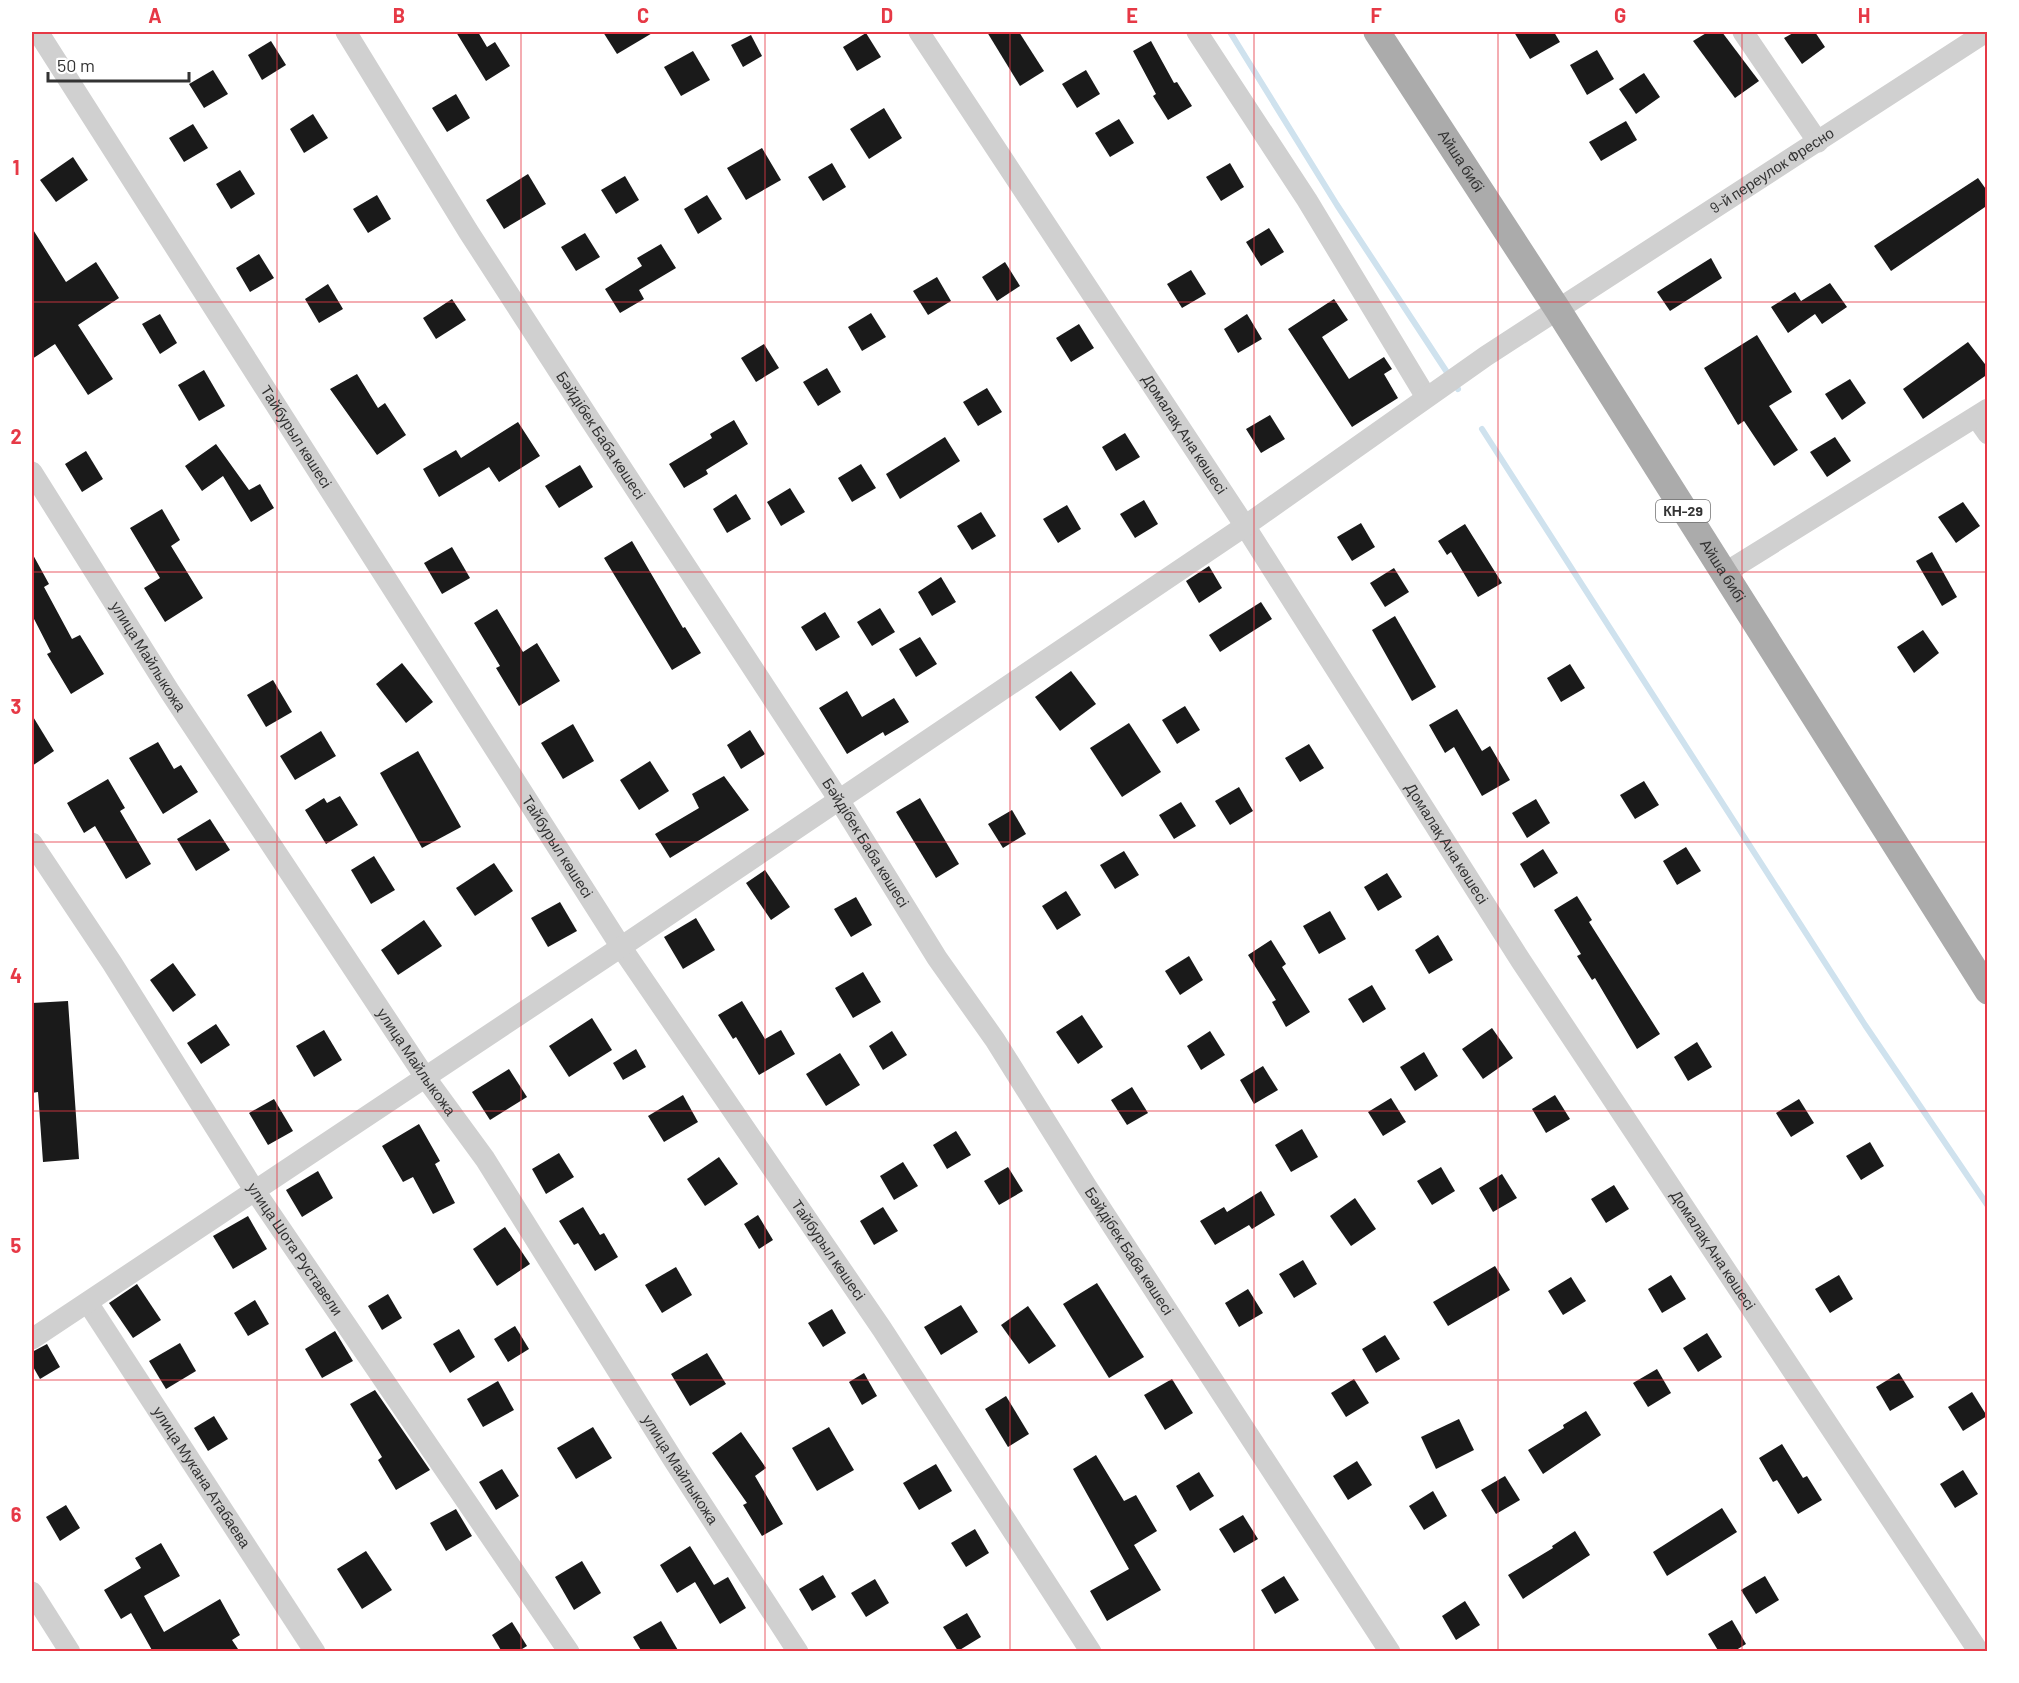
<svg xmlns="http://www.w3.org/2000/svg" width="2019" height="1683" font-family="Barlow,sans-serif">
<style>
.lines{fill:none;stroke-linecap:round;stroke-linejoin:round}
.stream{stroke:#cfe2ee;stroke-width:6}
.building{fill:#1a1a1a}
.minor{stroke:#d0d0d0;stroke-width:21}
.major{stroke:#ababab;stroke-width:27}
.grid{fill:none;stroke:#e63946;stroke-width:1.5;stroke-opacity:0.55}
.labels{text-anchor:middle;stroke-width:6;stroke-linejoin:round;paint-order:stroke}
.shield{fill:#fff;stroke:#707070;stroke-width:1.5}
.shield-label{font-size:14px;font-weight:bold;fill:#333}
.street-label{font-size:15px;fill:#333;stroke:#fff}
.neatline{fill:none;stroke:#e63946;stroke-width:2}
.grid-label{font-size:20px;text-anchor:middle;font-weight:bold;fill:#e63946}
</style>
<rect width="100%" height="100%" fill="#fff"/>
<g class="lines">
<g class="stream">
<polyline points="1230,32 1337,205 1458,389"/>
<polyline points="1482,429 1865,1025 1988,1206"/>
</g>
</g>
<g class="building">
<polygon points="456,32 478,32 487,47 495,42 510,66 486,81"/>
<polygon points="603,32 654,32 617,54"/>
<polygon points="987,32 1019,32 1044,71 1020,86"/>
<polygon points="1514,32 1554,32 1560,42 1530,59"/>
<polygon points="1708,32 1722,32 1759,81 1735,98 1693,41"/>
<polygon points="1795,32 1815,32 1825,47 1802,64 1784,38"/>
<polygon points="866,33 881,57 857,71 843,47"/>
<polygon points="751,35 762,56 743,67 731,45"/>
<polygon points="271,41 286,65 262,80 248,55"/>
<polygon points="1151,41 1174,83 1177,82 1192,106 1168,120 1153,96 1156,94 1133,51"/>
<polygon points="1597,50 1614,79 1587,95 1570,65"/>
<polygon points="693,51 710,80 681,96 664,67"/>
<polygon points="213,70 228,94 204,108 189,84"/>
<polygon points="1086,70 1100,94 1077,108 1062,84"/>
<polygon points="1644,73 1660,97 1636,114 1619,89"/>
<polygon points="456,94 470,118 447,132 432,108"/>
<polygon points="884,108 902,138 869,159 850,129"/>
<polygon points="313,114 328,138 304,153 290,129"/>
<polygon points="1119,119 1134,143 1110,157 1095,133"/>
<polygon points="1626,121 1637,140 1601,161 1589,142"/>
<polygon points="193,124 208,148 184,162 169,138"/>
<polygon points="762,148 781,180 746,200 727,168"/>
<polygon points="73,157 88,180 56,202 40,180"/>
<polygon points="832,163 846,187 823,201 808,177"/>
<polygon points="1230,163 1244,187 1221,201 1206,177"/>
<polygon points="240,170 255,194 231,209 216,184"/>
<polygon points="528,174 546,204 504,229 486,200"/>
<polygon points="625,176 639,200 616,214 601,190"/>
<polygon points="1978,178 1988,192 1988,205 1891,271 1874,246"/>
<polygon points="377,195 391,219 368,233 353,209"/>
<polygon points="707,195 722,219 698,234 684,209"/>
<polygon points="32,228 66,282 96,262 119,298 78,325 113,379 88,395 55,344 32,359"/>
<polygon points="1269,228 1284,252 1261,266 1246,242"/>
<polygon points="585,233 600,257 576,271 561,247"/>
<polygon points="661,244 676,268 639,290 644,299 620,313 605,289 642,266 637,258"/>
<polygon points="259,254 274,278 250,292 236,268"/>
<polygon points="1711,258 1722,278 1670,311 1657,292"/>
<polygon points="1005,262 1020,286 997,301 982,277"/>
<polygon points="1191,270 1206,294 1182,308 1167,284"/>
<polygon points="937,277 951,301 928,315 913,291"/>
<polygon points="1830,283 1847,307 1822,324 1815,314 1788,333 1771,307 1795,292 1801,301"/>
<polygon points="328,284 343,309 319,323 305,299"/>
<polygon points="452,299 466,320 436,339 423,318"/>
<polygon points="1334,299 1348,320 1322,337 1349,379 1384,357 1392,369 1384,374 1398,398 1352,427 1288,329"/>
<polygon points="871,313 886,337 862,351 848,327"/>
<polygon points="160,314 177,343 160,354 142,324"/>
<polygon points="1247,314 1262,339 1238,353 1224,329"/>
<polygon points="1079,324 1094,348 1071,362 1056,338"/>
<polygon points="1757,335 1792,392 1769,406 1798,450 1774,466 1744,421 1738,425 1704,368"/>
<polygon points="1968,342 1988,368 1988,374 1923,419 1903,389"/>
<polygon points="764,344 779,368 756,382 741,358"/>
<polygon points="827,368 841,392 818,406 803,382"/>
<polygon points="204,370 225,406 199,421 178,385"/>
<polygon points="357,374 378,408 385,403 406,435 377,455 330,389"/>
<polygon points="1850,379 1866,403 1842,420 1825,394"/>
<polygon points="987,388 1002,412 978,426 963,402"/>
<polygon points="1270,415 1285,439 1261,453 1246,429"/>
<polygon points="734,420 748,444 706,470 708,474 684,488 669,464 712,438 710,434"/>
<polygon points="518,422 540,456 499,482 489,467 439,497 423,469 456,450 461,458"/>
<polygon points="1125,433 1140,457 1116,471 1102,447"/>
<polygon points="945,437 960,461 900,499 886,474"/>
<polygon points="1835,437 1851,461 1827,477 1810,452"/>
<polygon points="216,444 249,490 260,484 274,508 251,522 223,476 202,491 185,466"/>
<polygon points="86,451 103,479 82,492 65,464"/>
<polygon points="861,464 876,488 852,502 838,478"/>
<polygon points="580,465 593,487 559,508 545,486"/>
<polygon points="790,488 805,512 781,526 767,502"/>
<polygon points="736,494 751,519 727,533 713,509"/>
<polygon points="1144,500 1158,524 1135,538 1120,514"/>
<polygon points="1963,502 1980,526 1956,543 1938,517"/>
<polygon points="1067,505 1081,529 1058,543 1043,519"/>
<polygon points="162,509 180,540 171,546 203,598 165,622 144,588 160,578 130,528"/>
<polygon points="981,512 996,536 972,550 957,526"/>
<polygon points="1361,523 1375,547 1352,561 1337,537"/>
<polygon points="1465,524 1502,583 1478,597 1451,552 1447,555 1438,541"/>
<polygon points="632,541 683,628 685,627 701,653 672,670 604,558"/>
<polygon points="452,547 470,578 442,594 424,563"/>
<polygon points="1932,552 1957,597 1942,606 1916,561"/>
<polygon points="32,553 49,584 44,587 72,639 80,635 104,674 71,694 47,654 51,652 32,615"/>
<polygon points="1209,566 1222,588 1199,603 1186,581"/>
<polygon points="1394,568 1409,592 1385,607 1370,583"/>
<polygon points="941,577 956,602 932,616 918,592"/>
<polygon points="1261,602 1272,619 1220,652 1209,635"/>
<polygon points="880,608 895,632 872,646 857,622"/>
<polygon points="497,609 523,652 537,643 560,681 519,706 496,668 500,666 474,623"/>
<polygon points="825,612 840,637 816,651 801,627"/>
<polygon points="1395,616 1436,687 1412,701 1372,630"/>
<polygon points="1923,630 1939,653 1914,673 1897,647"/>
<polygon points="920,637 937,664 916,677 899,649"/>
<polygon points="402,663 433,702 406,723 376,684"/>
<polygon points="1570,664 1585,688 1561,702 1547,678"/>
<polygon points="1071,671 1096,704 1060,731 1035,697"/>
<polygon points="273,680 292,712 266,727 247,695"/>
<polygon points="847,691 862,717 894,698 909,722 885,736 883,732 847,754 819,708"/>
<polygon points="1185,706 1200,730 1177,744 1162,720"/>
<polygon points="1457,709 1482,751 1490,746 1510,780 1482,796 1454,747 1445,753 1429,725"/>
<polygon points="32,715 54,751 32,766"/>
<polygon points="1129,723 1161,772 1122,797 1090,748"/>
<polygon points="573,724 594,761 563,779 541,743"/>
<polygon points="750,730 765,754 741,769 727,745"/>
<polygon points="321,731 336,756 295,780 280,756"/>
<polygon points="158,742 174,769 181,765 198,792 163,814 129,758"/>
<polygon points="1309,744 1324,768 1300,782 1285,758"/>
<polygon points="418,751 461,827 422,848 380,773"/>
<polygon points="650,761 669,791 639,810 620,780"/>
<polygon points="724,776 749,810 670,858 655,834 699,808 692,794"/>
<polygon points="108,779 125,808 120,811 151,864 126,879 95,826 84,833 67,803"/>
<polygon points="1644,781 1659,805 1635,819 1620,795"/>
<polygon points="1239,787 1253,811 1230,825 1215,801"/>
<polygon points="340,796 358,825 326,844 305,810 324,798 327,803"/>
<polygon points="920,798 959,864 936,878 896,812"/>
<polygon points="1536,799 1550,823 1527,838 1512,813"/>
<polygon points="1181,802 1196,826 1174,839 1159,815"/>
<polygon points="1012,810 1026,834 1003,848 988,824"/>
<polygon points="210,819 230,850 196,871 177,839"/>
<polygon points="1686,847 1701,871 1677,885 1663,861"/>
<polygon points="1543,849 1558,873 1534,888 1520,864"/>
<polygon points="1124,851 1139,875 1115,889 1100,865"/>
<polygon points="374,856 395,890 371,904 351,870"/>
<polygon points="494,863 513,891 475,916 456,888"/>
<polygon points="765,870 790,907 771,920 746,883"/>
<polygon points="1387,873 1402,897 1378,911 1364,887"/>
<polygon points="1066,891 1081,915 1057,930 1042,906"/>
<polygon points="1577,896 1592,920 1589,922 1660,1034 1637,1049 1595,978 1592,980 1577,956 1581,954 1554,910"/>
<polygon points="856,897 872,925 851,937 834,909"/>
<polygon points="560,902 577,931 548,947 531,918"/>
<polygon points="1330,911 1346,939 1319,954 1303,926"/>
<polygon points="696,918 715,950 683,969 664,937"/>
<polygon points="424,920 442,946 398,975 381,950"/>
<polygon points="1438,935 1453,960 1429,974 1415,950"/>
<polygon points="1271,940 1286,964 1282,967 1310,1012 1286,1027 1272,1002 1276,1000 1248,955"/>
<polygon points="1189,956 1203,980 1180,995 1165,971"/>
<polygon points="173,963 196,995 173,1012 150,980"/>
<polygon points="863,972 881,1002 853,1018 835,988"/>
<polygon points="1372,985 1386,1009 1363,1023 1348,999"/>
<polygon points="68,1001 79,1159 43,1162 38,1092 32,1093 32,1072 34,1072 32,1003"/>
<polygon points="742,1001 765,1039 781,1030 795,1054 759,1075 736,1037 733,1039 718,1015"/>
<polygon points="1082,1015 1103,1047 1078,1064 1056,1032"/>
<polygon points="592,1018 612,1050 569,1077 549,1046"/>
<polygon points="216,1024 230,1045 201,1064 187,1043"/>
<polygon points="1492,1028 1513,1058 1483,1079 1462,1049"/>
<polygon points="324,1030 342,1060 314,1077 296,1046"/>
<polygon points="892,1031 907,1055 883,1070 869,1046"/>
<polygon points="1210,1031 1225,1055 1201,1070 1187,1046"/>
<polygon points="1697,1042 1712,1067 1688,1081 1674,1057"/>
<polygon points="636,1049 646,1067 623,1080 613,1063"/>
<polygon points="1424,1052 1438,1076 1415,1091 1400,1067"/>
<polygon points="840,1053 860,1085 826,1106 806,1074"/>
<polygon points="1263,1066 1278,1090 1254,1104 1240,1080"/>
<polygon points="509,1069 527,1097 490,1120 472,1092"/>
<polygon points="1132,1087 1148,1113 1127,1125 1111,1100"/>
<polygon points="683,1095 698,1122 664,1142 648,1116"/>
<polygon points="1555,1095 1570,1119 1546,1133 1532,1109"/>
<polygon points="1391,1098 1406,1122 1383,1136 1368,1112"/>
<polygon points="274,1099 293,1131 268,1145 249,1113"/>
<polygon points="1799,1099 1814,1123 1791,1137 1776,1113"/>
<polygon points="419,1124 440,1161 435,1164 455,1203 433,1214 413,1177 403,1182 382,1146"/>
<polygon points="1302,1129 1318,1157 1291,1172 1275,1145"/>
<polygon points="956,1131 971,1155 947,1169 933,1145"/>
<polygon points="1870,1142 1884,1166 1861,1180 1846,1156"/>
<polygon points="559,1153 574,1177 546,1194 532,1169"/>
<polygon points="719,1157 738,1184 705,1206 687,1179"/>
<polygon points="903,1162 918,1186 894,1200 880,1176"/>
<polygon points="1008,1167 1023,1191 999,1205 984,1181"/>
<polygon points="1441,1167 1455,1191 1432,1205 1417,1181"/>
<polygon points="318,1171 333,1198 302,1217 286,1190"/>
<polygon points="1502,1174 1517,1198 1493,1212 1479,1188"/>
<polygon points="1614,1185 1629,1209 1606,1223 1591,1199"/>
<polygon points="1261,1191 1275,1215 1252,1229 1249,1225 1215,1245 1200,1221 1224,1207 1227,1212"/>
<polygon points="1355,1198 1376,1229 1351,1246 1330,1216"/>
<polygon points="583,1207 600,1235 604,1233 618,1257 595,1271 578,1243 574,1245 559,1221"/>
<polygon points="883,1207 898,1231 874,1245 860,1221"/>
<polygon points="758,1215 773,1240 759,1249 744,1224"/>
<polygon points="248,1216 267,1249 233,1269 213,1236"/>
<polygon points="505,1227 530,1264 497,1286 473,1249"/>
<polygon points="1303,1260 1317,1284 1294,1298 1279,1274"/>
<polygon points="1495,1266 1510,1290 1448,1326 1433,1302"/>
<polygon points="676,1267 692,1295 662,1313 645,1285"/>
<polygon points="1671,1275 1686,1299 1662,1313 1648,1289"/>
<polygon points="1839,1275 1853,1299 1830,1313 1815,1289"/>
<polygon points="1571,1277 1586,1301 1563,1315 1548,1291"/>
<polygon points="1097,1283 1144,1357 1109,1378 1063,1304"/>
<polygon points="137,1284 161,1320 133,1338 109,1303"/>
<polygon points="1248,1289 1263,1313 1239,1327 1225,1303"/>
<polygon points="388,1294 402,1318 382,1330 368,1306"/>
<polygon points="255,1300 269,1324 248,1336 234,1313"/>
<polygon points="961,1305 978,1332 941,1355 924,1327"/>
<polygon points="1028,1306 1056,1346 1029,1364 1001,1325"/>
<polygon points="832,1309 846,1333 823,1347 808,1323"/>
<polygon points="515,1326 529,1349 508,1362 494,1339"/>
<polygon points="459,1329 475,1357 450,1373 433,1344"/>
<polygon points="335,1331 353,1361 322,1378 305,1349"/>
<polygon points="1707,1333 1722,1357 1698,1372 1683,1348"/>
<polygon points="1385,1335 1400,1359 1376,1373 1362,1349"/>
<polygon points="180,1343 196,1371 166,1389 149,1361"/>
<polygon points="47,1344 60,1367 40,1379 32,1365 32,1352"/>
<polygon points="707,1353 726,1384 690,1406 671,1374"/>
<polygon points="1657,1369 1671,1393 1648,1407 1633,1383"/>
<polygon points="864,1373 877,1396 862,1405 849,1382"/>
<polygon points="1899,1373 1914,1397 1890,1411 1876,1387"/>
<polygon points="1172,1379 1193,1413 1165,1430 1144,1395"/>
<polygon points="1354,1379 1369,1403 1346,1417 1331,1393"/>
<polygon points="498,1381 514,1410 483,1427 467,1399"/>
<polygon points="375,1390 430,1470 396,1490 378,1460 382,1457 350,1404"/>
<polygon points="1972,1392 1987,1416 1963,1431 1948,1407"/>
<polygon points="1006,1396 1029,1434 1008,1447 985,1409"/>
<polygon points="1586,1411 1601,1435 1543,1474 1528,1450 1564,1428 1563,1425"/>
<polygon points="214,1416 228,1439 208,1451 194,1428"/>
<polygon points="1459,1419 1474,1450 1436,1469 1421,1437"/>
<polygon points="593,1427 612,1458 576,1479 557,1448"/>
<polygon points="829,1427 854,1470 817,1491 792,1448"/>
<polygon points="741,1432 766,1468 755,1476 783,1524 762,1536 743,1505 747,1503 712,1453"/>
<polygon points="1782,1444 1803,1478 1807,1476 1822,1500 1798,1514 1777,1480 1773,1482 1759,1458"/>
<polygon points="1096,1455 1124,1501 1136,1495 1157,1531 1134,1545 1161,1590 1107,1621 1090,1591 1129,1569 1073,1469"/>
<polygon points="1357,1461 1372,1485 1348,1500 1333,1476"/>
<polygon points="936,1464 952,1491 919,1510 903,1483"/>
<polygon points="502,1469 519,1496 496,1510 479,1482"/>
<polygon points="1963,1470 1978,1494 1955,1508 1940,1484"/>
<polygon points="1199,1472 1214,1496 1190,1511 1176,1486"/>
<polygon points="1505,1476 1520,1500 1496,1514 1481,1490"/>
<polygon points="1433,1491 1447,1516 1424,1530 1409,1506"/>
<polygon points="66,1505 80,1528 60,1541 46,1517"/>
<polygon points="1722,1508 1737,1532 1667,1576 1653,1552"/>
<polygon points="456,1509 472,1536 446,1551 430,1523"/>
<polygon points="1243,1515 1258,1539 1234,1553 1219,1529"/>
<polygon points="975,1529 989,1553 966,1567 951,1543"/>
<polygon points="1575,1531 1590,1555 1523,1599 1508,1575 1553,1548 1552,1546"/>
<polygon points="161,1543 180,1576 144,1596 164,1632 220,1599 240,1635 232,1640 240,1652 153,1652 131,1613 121,1619 104,1590 141,1568 135,1558"/>
<polygon points="690,1546 714,1585 728,1577 746,1608 720,1624 695,1582 677,1593 660,1565"/>
<polygon points="366,1551 392,1590 362,1609 337,1569"/>
<polygon points="582,1561 601,1593 574,1610 555,1577"/>
<polygon points="823,1575 836,1597 812,1611 799,1589"/>
<polygon points="1284,1576 1299,1600 1275,1614 1261,1590"/>
<polygon points="1765,1576 1779,1600 1756,1614 1741,1590"/>
<polygon points="875,1579 889,1603 866,1617 851,1593"/>
<polygon points="1465,1601 1480,1625 1456,1640 1442,1616"/>
<polygon points="967,1613 981,1637 958,1651 943,1627"/>
<polygon points="1732,1620 1746,1644 1733,1652 1719,1652 1708,1634"/>
<polygon points="661,1621 679,1652 642,1652 633,1637"/>
<polygon points="512,1622 527,1646 517,1652 502,1652 492,1635"/>
</g>
<g class="lines">
<g class="minor">
<path id="s1" d="M38,32L621,947L882,1329L1091,1652"/>
<path id="s2" d="M346,32L468,231L587,415L839,800L937,958L995,1040L1087,1187L1390,1652"/>
<path id="s3" d="M919,32L1245,526L1521,961L1979,1652"/>
<polyline points="1197,32 1307,200 1426,397"/>
<polyline points="1743,32 1818,142"/>
<polyline points="1976,417 1988,434"/>
<path id="s4" d="M32,472L170,692L425,1077L485,1159L674,1461L798,1652"/>
<polyline points="1723,574 1988,409"/>
<path id="s5" d="M32,843L112,963L255,1191L569,1652"/>
<path id="s6" d="M88,1303L315,1652"/>
<path id="s7" d="M32,1339L621,947L1245,526L1486,356L1986,32"/>
<polyline points="32,1592 70,1652"/>
</g>
<path class="major" id="s8" d="M1377,32L1558,310L1988,991"/>
</g>
<path class="grid" d="M277,32V1652M521,32V1652M765,32V1652M1010,32V1652M1254,32V1652M1498,32V1652M1742,32V1652M32,302H1988M32,572H1988M32,842H1988M32,1111H1988M32,1380H1988"/>
<g class="labels">
<rect class="shield" x="1656" y="500" width="54" height="22" rx="4.5"/>
<g class="shield-label">
<text x="1683" y="516">КН-29</text>
</g>
<g class="street-label">
<text dy="5" stroke="none"><textPath href="#s8" startOffset="154">Айша бибі</textPath></text>
<text dy="5" stroke="none"><textPath href="#s7" startOffset="2096">9-й переулок Фресно</textPath></text>
<text dy="5" stroke="none"><textPath href="#s3" startOffset="482">Домалақ Ана көшесі</textPath></text>
<text dy="5" stroke="none"><textPath href="#s1" startOffset="480">Тайбурыл көшесі</textPath></text>
<text dy="5" stroke="none"><textPath href="#s2" startOffset="477">Бәйдібек Баба көшесі</textPath></text>
<text dy="5" stroke="none"><textPath href="#s8" startOffset="640">Айша бибі</textPath></text>
<text dy="5" stroke="none"><textPath href="#s4" startOffset="218">улица Майлыкожа</textPath></text>
<text dy="5" stroke="none"><textPath href="#s2" startOffset="963">Бәйдібек Баба көшесі</textPath></text>
<text dy="5" stroke="none"><textPath href="#s3" startOffset="968">Домалақ Ана көшесі</textPath></text>
<text dy="5" stroke="none"><textPath href="#s1" startOffset="966">Тайбурыл көшесі</textPath></text>
<text dy="5" stroke="none"><textPath href="#s4" startOffset="704">улица Майлыкожа</textPath></text>
<text dy="5" stroke="none"><textPath href="#s3" startOffset="1454">Домалақ Ана көшесі</textPath></text>
<text dy="5" stroke="none"><textPath href="#s5" startOffset="484">улица Шота Руставели</textPath></text>
<text dy="5" stroke="none"><textPath href="#s1" startOffset="1452">Тайбурыл көшесі</textPath></text>
<text dy="5" stroke="none"><textPath href="#s2" startOffset="1449">Бәйдібек Баба көшесі</textPath></text>
<text dy="5" stroke="none"><textPath href="#s4" startOffset="1190">улица Майлыкожа</textPath></text>
<text dy="5" stroke="none"><textPath href="#s6" startOffset="208">улица Мукана Атабаева</textPath></text>
</g>
</g>
<rect width="2019" height="1683" fill="none" stroke="#ffffff" stroke-width="66"/>
<path d="M48 72v9h141v-9" fill="none" stroke="#333333" stroke-width="3"/>
<text x="57" y="72" font-size="18" fill="#333333" stroke="#ffffff" stroke-width="4.5" paint-order="stroke">50 m</text>
<rect x="33" y="33" width="1953" height="1617" class="neatline"/>
<g class="grid-label">
<text x="155" y="23">A</text>
<text x="399" y="23">B</text>
<text x="643" y="23">C</text>
<text x="887" y="23">D</text>
<text x="1132" y="23">E</text>
<text x="1376" y="23">F</text>
<text x="1620" y="23">G</text>
<text x="1864" y="23">H</text>
<text x="16" y="175">1</text>
<text x="16" y="444">2</text>
<text x="16" y="714">3</text>
<text x="16" y="983">4</text>
<text x="16" y="1253">5</text>
<text x="16" y="1522">6</text>
</g>
</svg>
